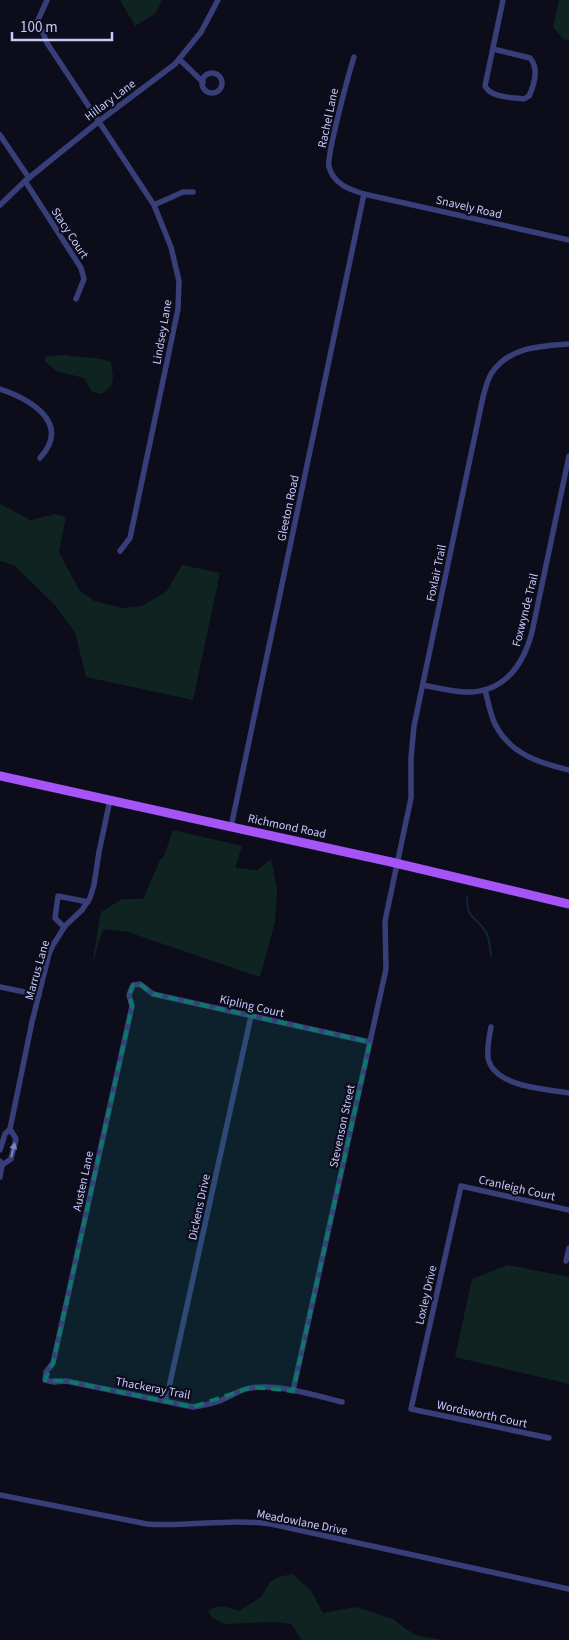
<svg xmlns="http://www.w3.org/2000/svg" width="569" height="1640" font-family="'Source Sans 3',sans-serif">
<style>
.green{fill:#0f2421}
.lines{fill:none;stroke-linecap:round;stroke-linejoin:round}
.stream{stroke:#0d263d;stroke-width:2}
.street{stroke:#383e78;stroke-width:5.5}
.primary{stroke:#a554f8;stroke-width:9}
.oneway{fill:#8084ba}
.marked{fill:#0f766e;fill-opacity:0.2;stroke:#0f766e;stroke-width:4;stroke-dasharray:10 6;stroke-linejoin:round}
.labels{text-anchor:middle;stroke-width:4.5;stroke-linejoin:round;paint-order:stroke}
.street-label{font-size:12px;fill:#c8c9fd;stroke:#0c0c1b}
</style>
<rect width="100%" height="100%" fill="#0c0c1b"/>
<g class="green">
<polygon points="120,0 162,0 155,14 135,26"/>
<polygon points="559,0 569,0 569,40 563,39 553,27"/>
<path d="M65,355C81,358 97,356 111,362C113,378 117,385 101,394L92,392L84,378L56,371L45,361V358L47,356Z"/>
<polygon points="0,504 31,520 55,514 66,517 59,552 79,590 94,601 122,608 142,606 167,591 182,565 220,573 193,700 86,677 75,632 55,605 14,565 0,561"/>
<polygon points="173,830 242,846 235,868 257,870 271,859 277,889 275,922 260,977 128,932 103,929 92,965 101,912 122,899 143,899 160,860 164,856"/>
<polygon points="508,1265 569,1277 569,1384 455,1357 472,1279"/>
<path d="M293,1574L311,1591L323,1613L356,1607L393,1619L406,1629L418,1636L444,1640H302L291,1624L275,1622L225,1624L212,1618L208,1611C219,1603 228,1607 239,1611L261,1597L270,1582L278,1577Z"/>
</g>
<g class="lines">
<path class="stream" d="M467,897C467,920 476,916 486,932C490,940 490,948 491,956"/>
<g class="street">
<polyline points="47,0 38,20 47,43 154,205 171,247 179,281 178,309 130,538 120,551"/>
<path d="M493,49L530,58C539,68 534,85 529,96L524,99C511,97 491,98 485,86L503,0"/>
<path d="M354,57C349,73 326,157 329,167C334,184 348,189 364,194L569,240"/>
<polyline points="179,59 203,82"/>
<circle cx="212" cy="83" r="10"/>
<polyline points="0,135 29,178"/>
<polyline points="25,181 81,268 84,279 76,299"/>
<polyline points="0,205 25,181 98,122 175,64 201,32 218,0"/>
<polyline points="154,205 183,192 193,192"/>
<path d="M0,389C30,399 72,423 40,458"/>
<path d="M423,685C439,688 457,693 473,692C508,689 524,662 532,632L569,456"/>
<path d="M485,690C488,701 490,714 495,724C510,754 539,763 569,770"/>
<polyline points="231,827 364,194"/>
<polyline points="64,927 55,918 58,896 88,902"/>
<polyline points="0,987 39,995"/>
<path d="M491,1027C489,1037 487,1048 488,1058C494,1087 545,1089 569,1093"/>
<polyline points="0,1150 5,1134 10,1129 32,1022 49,954 53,945 65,926 82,910 90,898 94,885 99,852 110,800"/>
<polyline points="0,1161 2,1165 11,1159 16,1139 10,1129"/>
<polyline points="0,1177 2,1165"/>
<polyline points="566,1261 569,1248"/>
<path d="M293,1391L386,969L385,921L411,798V758L414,726L483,397C485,390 487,381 491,374C508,347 540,346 569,344"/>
<polyline points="166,1401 251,1016"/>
<path d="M342,1402C317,1396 276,1383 251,1388C241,1389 235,1394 226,1398C216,1404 204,1405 193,1407L66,1381L54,1382L45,1380L46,1372L53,1363L132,1006L129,995L133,985L140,984L153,994L370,1042"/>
<polyline points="549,1438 411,1409 461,1186 569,1210"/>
<path d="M0,1495L147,1524C188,1527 229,1518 271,1524L569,1589"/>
</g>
<polyline class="primary" points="0,776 391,862 569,904"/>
</g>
<defs><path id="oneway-solid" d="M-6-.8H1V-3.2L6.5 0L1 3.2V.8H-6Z" transform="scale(1.25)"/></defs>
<use class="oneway" href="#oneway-solid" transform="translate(13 1150) rotate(-76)"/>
<path class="marked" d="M140,984L153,994L370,1042L293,1391L252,1387L193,1407L66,1381L45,1380L53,1363L132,1006L129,995L133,985Z"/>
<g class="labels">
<g class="street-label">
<text transform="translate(110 100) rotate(-37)" y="4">Hillary Lane</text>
<text transform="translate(328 118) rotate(-78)" y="4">Rachel Lane</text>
<text transform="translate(469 207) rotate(13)" y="4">Snavely Road</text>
<text transform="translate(70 233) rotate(57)" y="4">Stacy Court</text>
<text transform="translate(162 332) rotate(-80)" y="4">Lindsey Lane</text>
<text transform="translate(288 508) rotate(-78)" y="4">Gleeton Road</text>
<text transform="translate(436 573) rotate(-78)" y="4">Foxlair Trail</text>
<text transform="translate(525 610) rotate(-76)" y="4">Foxwynde Trail</text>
<text transform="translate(287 826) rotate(12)" y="4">Richmond Road</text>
<text transform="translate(37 970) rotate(-74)" y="4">Marrus Lane</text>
<text transform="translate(252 1006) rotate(13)" y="4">Kipling Court</text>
<text transform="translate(342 1126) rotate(-78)" y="4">Stevenson Street</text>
<text transform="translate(83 1181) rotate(-78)" y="4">Austen Lane</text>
<text transform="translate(517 1188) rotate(13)" y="4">Cranleigh Court</text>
<text transform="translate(199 1207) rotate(-78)" y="4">Dickens Drive</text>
<text transform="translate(426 1295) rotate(-77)" y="4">Loxley Drive</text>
<text transform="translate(153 1388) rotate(11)" y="4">Thackeray Trail</text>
<text transform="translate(482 1414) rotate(12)" y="4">Wordsworth Court</text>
<text transform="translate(302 1522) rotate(11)" y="4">Meadowlane Drive</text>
</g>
</g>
<path d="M12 32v8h100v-8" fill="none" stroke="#c8c9fd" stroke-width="2.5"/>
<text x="20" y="32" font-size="15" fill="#c8c9fd" stroke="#0c0c1b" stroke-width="4" paint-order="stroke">100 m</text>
</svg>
